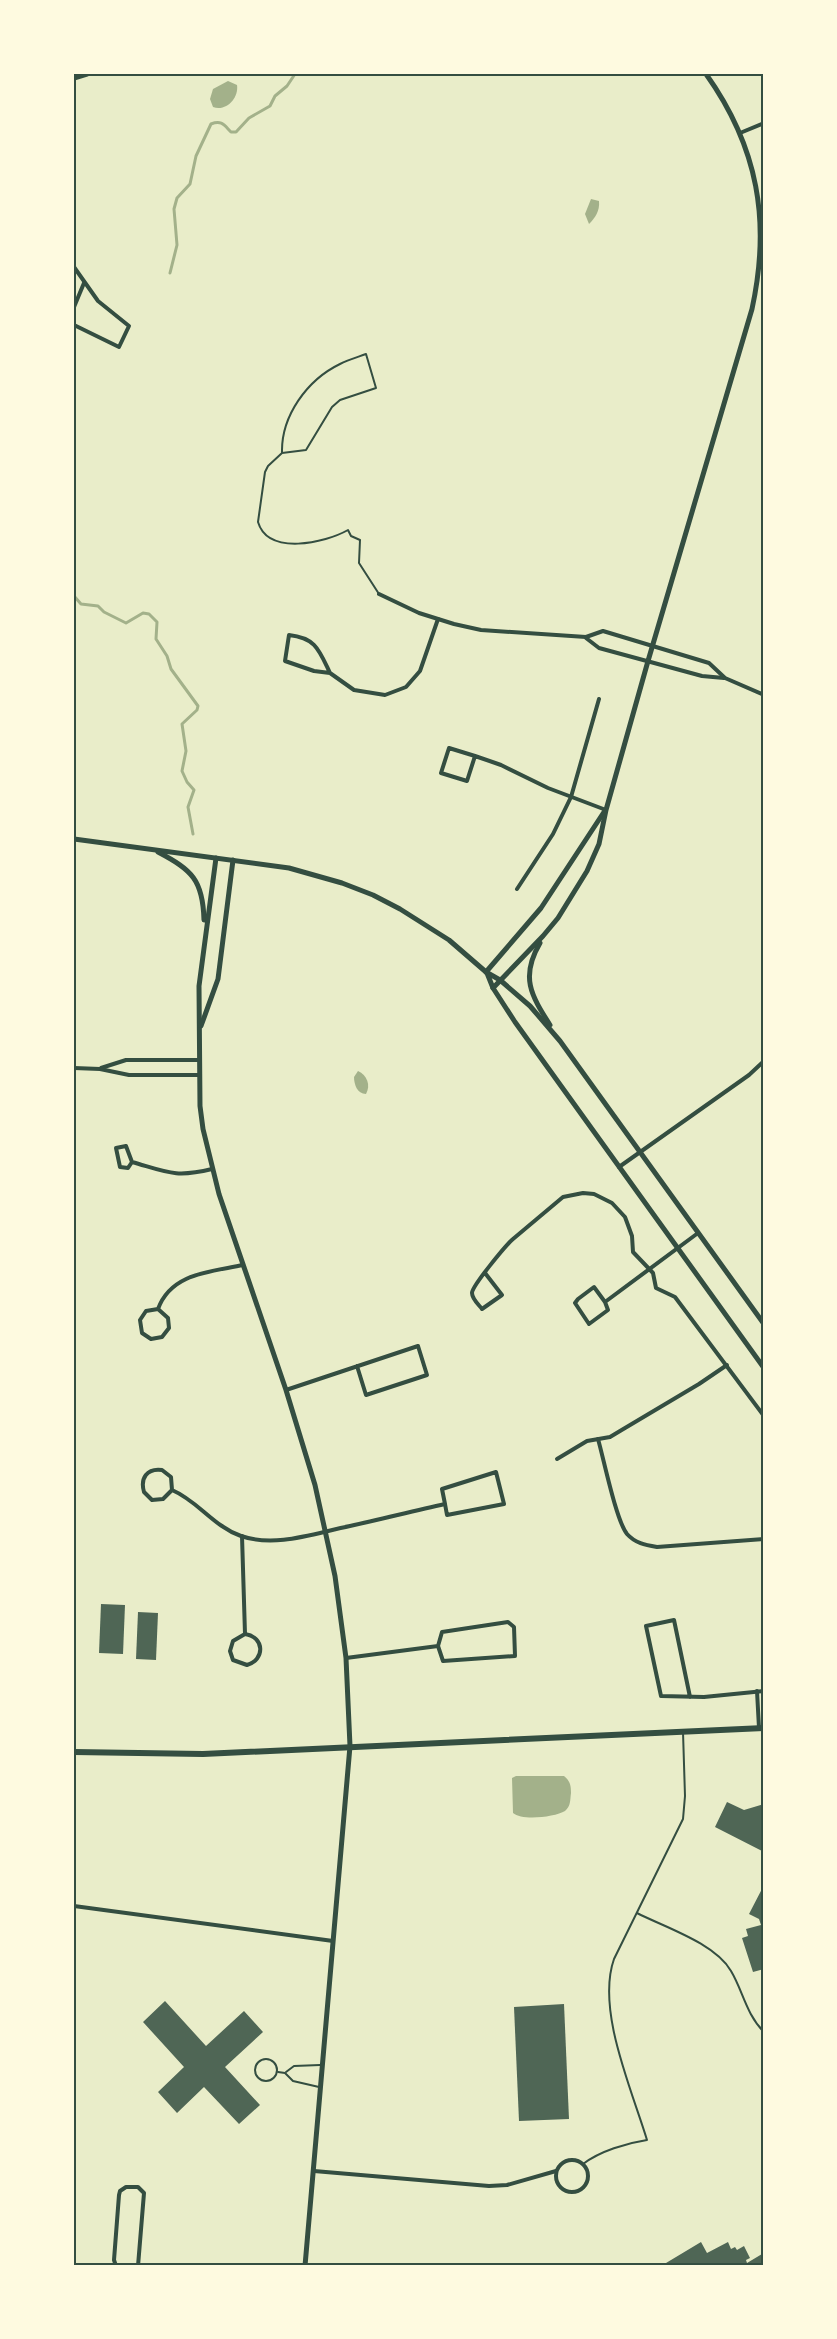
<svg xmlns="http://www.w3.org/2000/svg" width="837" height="2339" font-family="Inter,sans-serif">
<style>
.water{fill:#a3b18a}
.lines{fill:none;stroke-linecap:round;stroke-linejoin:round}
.stream{stroke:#a3b18a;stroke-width:3}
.building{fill:#4f6655}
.service{stroke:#344e41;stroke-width:2}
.minor{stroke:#344e41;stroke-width:4}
.tertiary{stroke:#344e41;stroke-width:5}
.secondary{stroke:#344e41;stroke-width:6}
.neatline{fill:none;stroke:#344e41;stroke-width:2}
</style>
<rect width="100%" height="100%" fill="#e9edc9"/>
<g class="water">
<path d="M228,81L237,85C239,98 226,112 213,107L210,99L213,89Z"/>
<path d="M591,199L599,201C600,211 595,218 589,224L585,214Z"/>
<path d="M358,1071C367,1075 371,1085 366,1094C357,1094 354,1084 354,1077Z"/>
<path d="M516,1776H564C570,1781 571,1785 571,1793C570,1800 571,1806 565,1811C555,1817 522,1821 513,1813L512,1778Z"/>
</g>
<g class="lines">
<g class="stream">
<path d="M170,273L177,245L174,209L177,198L190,184L196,156L211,124C222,120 224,125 231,132H236L249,118L270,106L275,96L287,86L295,74"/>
<polyline points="74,596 81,604 98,606 104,612 126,623 143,613 149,614 157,622 156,639 167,656 171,669 198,706 197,710 182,724 186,751 182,771 187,782 194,790 188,807 193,834"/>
</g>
</g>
<g class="building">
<polygon points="101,1604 125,1605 123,1654 99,1653"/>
<polygon points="138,1612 158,1613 156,1660 136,1659"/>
<polygon points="727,1802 744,1810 764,1804 764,1852 715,1827"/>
<polygon points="764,1885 764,1969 753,1972 742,1938 748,1936 746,1929 761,1925 759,1919 749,1914"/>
<polygon points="165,2001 206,2046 244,2011 263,2032 225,2067 260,2105 239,2124 204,2087 177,2113 158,2092 184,2067 143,2022"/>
<polygon points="564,2004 569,2119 519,2121 514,2007"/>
<polygon points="701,2242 707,2253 728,2242 731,2249 735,2247 737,2250 744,2246 750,2258 746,2260 747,2263 762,2254 764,2266 661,2266"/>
</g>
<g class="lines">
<g class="service">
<path d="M282,453L306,450L332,407L340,400L376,388L366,354C358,357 348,360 340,364C307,380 281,416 282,453L268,466L265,472L258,522C268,556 325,543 348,530L351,536L360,540L359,563L379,594"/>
<path d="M637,1913C664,1927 715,1943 731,1971C743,1991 746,2014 764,2032"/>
<circle cx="266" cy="2070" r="11"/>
<polyline points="278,2072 285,2073 293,2081 319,2087"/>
<polyline points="286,2072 294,2066 320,2065"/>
<path d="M583,2164C600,2151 627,2143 647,2140C632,2090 596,2010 614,1959L683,1819L685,1796L683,1732"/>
</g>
<g class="minor">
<polyline points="740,133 764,123"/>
<polyline points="74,267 98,301 129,326 119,347 74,325"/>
<polyline points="74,307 84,283"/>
<polyline points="379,594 419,613 454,624 481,630 586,637 603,631 709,663 725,678 764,695"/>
<polyline points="586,638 599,648 702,676 724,678"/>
<path d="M330,673C319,650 316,638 289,635L285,661L314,671L330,673L354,690L385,695L406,687L420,671L438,619"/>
<polyline points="475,756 449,748 441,773 467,781 475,756 501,765 548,788 606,810"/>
<polyline points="517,889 553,834 571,797 599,699"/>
<polyline points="74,1068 100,1069 129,1075 200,1075"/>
<polyline points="101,1068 126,1060 199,1060"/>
<path d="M132,1162L128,1168L120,1167L116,1148L126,1146L132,1162C167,1172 175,1178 212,1169"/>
<polyline points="619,1167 749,1075 764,1061"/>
<path d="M485,1273L502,1295L482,1309C479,1305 472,1299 472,1293C472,1286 506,1245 513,1239L563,1197L583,1193L594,1194L612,1203L625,1217L632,1236L633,1252L653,1273L656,1288L675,1297L764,1416"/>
<polyline points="605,1302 608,1310 589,1324 575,1303 578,1299 594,1287 605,1302 698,1233"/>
<path d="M158,1309L146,1311L140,1320L142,1333L151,1339L162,1337L169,1328L168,1318L158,1309C171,1273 210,1272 243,1265"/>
<polyline points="286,1390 418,1346 427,1375 366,1395 357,1366"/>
<path d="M598,1439C604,1460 616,1520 627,1534C635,1543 645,1545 657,1547L764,1539"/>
<polyline points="557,1459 587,1441 610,1437 620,1431 699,1384 727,1365"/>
<path d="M172,1490L171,1477L162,1470C147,1468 140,1478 144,1492L152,1500L163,1499L172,1490C198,1501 213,1526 241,1536C276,1548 315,1533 350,1526C382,1519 413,1511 445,1504L447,1515L504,1504L496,1472L442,1489L445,1504"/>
<path d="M242,1536L245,1634L233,1641L230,1651L233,1660L247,1665C265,1660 265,1637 245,1634"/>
<polyline points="346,1658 438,1646 443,1661 515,1656 514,1627 508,1622 442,1632 438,1646"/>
<polyline points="757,1691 759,1728"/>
<polyline points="690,1697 674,1620 646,1626 661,1696 704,1697 764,1691"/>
<polyline points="74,1906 333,1941"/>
<circle cx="572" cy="2176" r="16"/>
<polyline points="314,2171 489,2186 507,2185 556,2171"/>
<polyline points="116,2266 114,2260 119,2195 120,2191 126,2187 138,2187 144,2193 138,2266"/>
</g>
<g class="tertiary">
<polyline points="74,78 87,74"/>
<polyline points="74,839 289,868 342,883 373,895 400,909 449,940 486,972 500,980 530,1006 560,1041 764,1324"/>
<path d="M158,852C192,870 203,880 204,920"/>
<polyline points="216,858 199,986 200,1106 203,1129 219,1194 286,1390 315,1485 335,1576 346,1658 350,1746 305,2266"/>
<path d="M540,943C520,977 531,995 550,1025"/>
<polyline points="486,972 541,908 604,812"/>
<polyline points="487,973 493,988 515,1022 764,1368"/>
<path d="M493,988L543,936L558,918L587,871L599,844L606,810L648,661L752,309C771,221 758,147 706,74"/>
<polyline points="201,1026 218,979 233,860"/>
</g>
<polyline class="secondary" points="74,1752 203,1754 764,1728"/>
</g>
<rect width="837" height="2339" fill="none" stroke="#fefae0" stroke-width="150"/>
<rect x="75" y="75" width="687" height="2189" class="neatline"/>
</svg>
